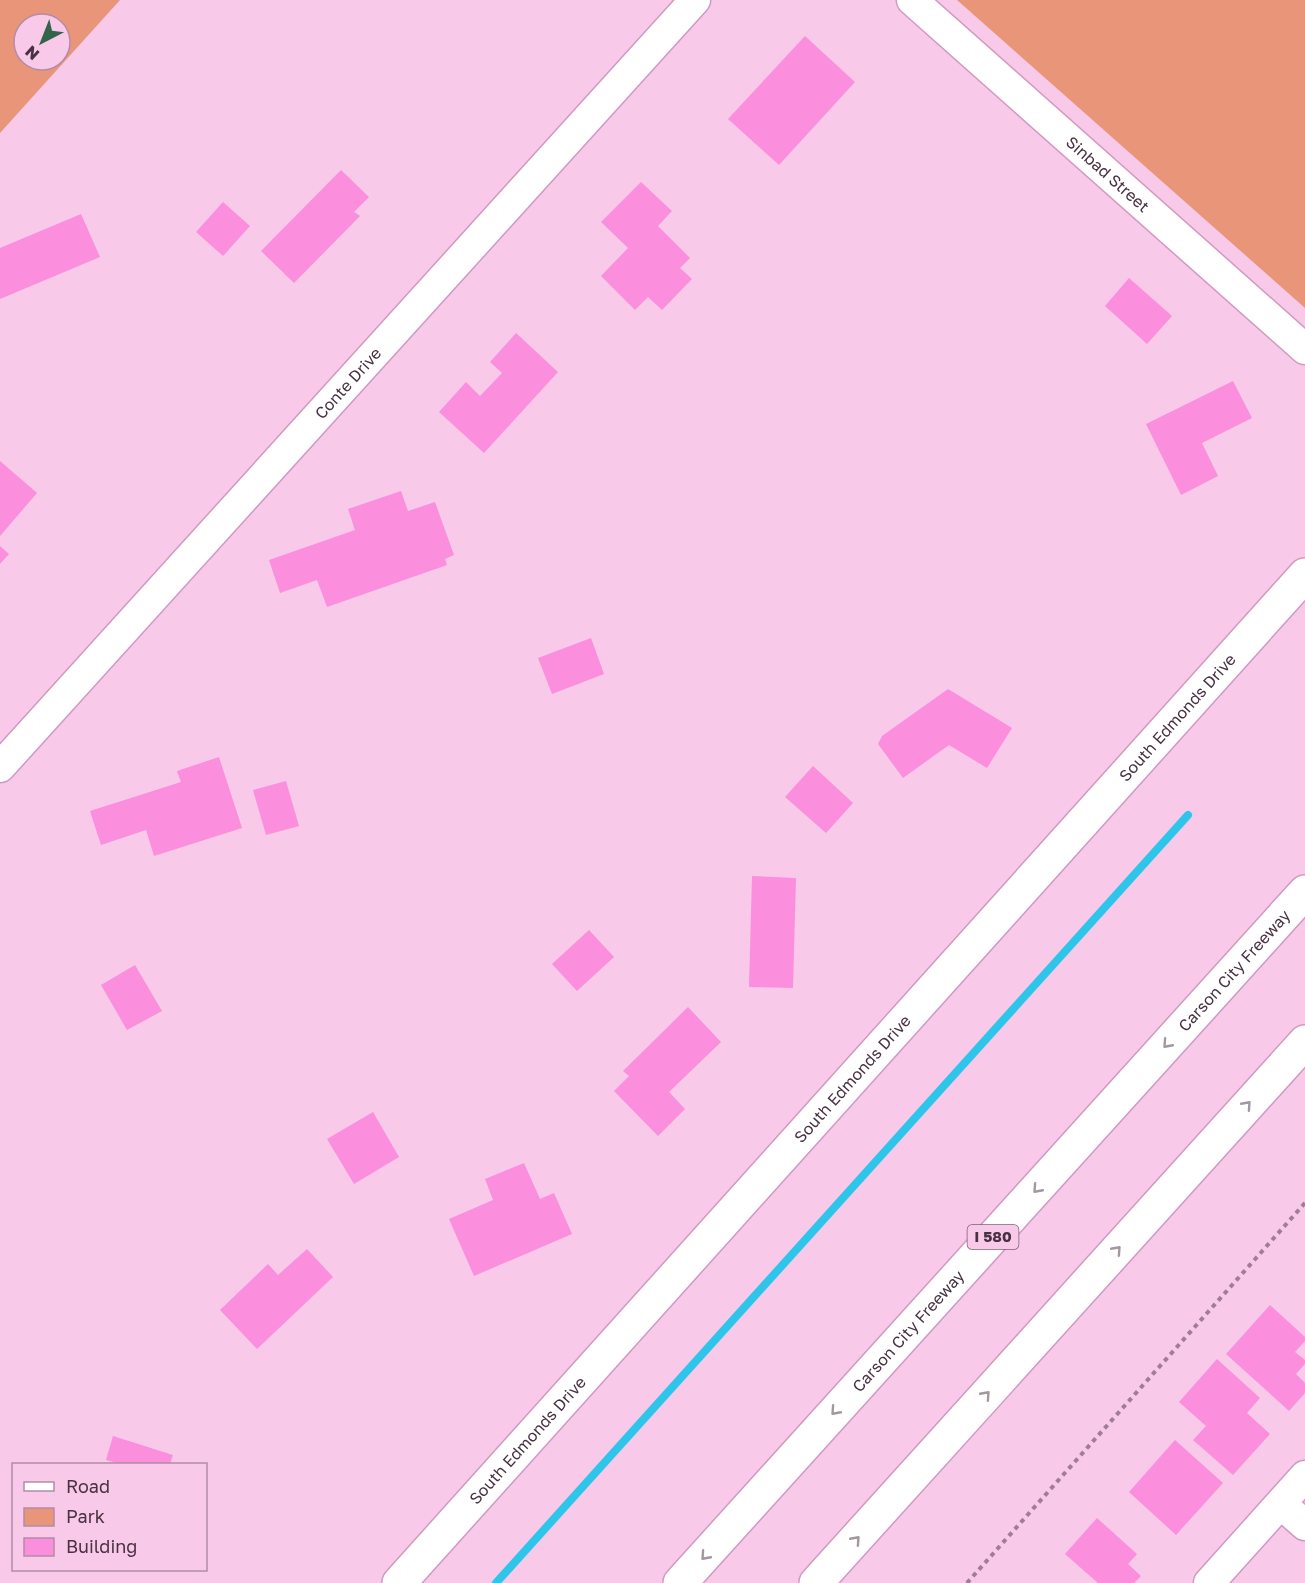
<svg xmlns="http://www.w3.org/2000/svg" width="1305" height="1583" font-family="'Golos Text',sans-serif">
<style>
.green{fill:#e99579;fill-rule:evenodd}
.lines{fill:none;stroke-linecap:round;stroke-linejoin:round}
.stream{stroke:#2dc6ea;stroke-width:8}
.building{fill:#fb8edd}
.street-casing{stroke:#d199bf;stroke-width:33}
.secondary-casing{stroke:#d199bf;stroke-width:36}
.highway-casing{stroke:#d199bf;stroke-width:36}
.path{stroke:#a17d95;stroke-width:4;stroke-dasharray:4.5 4.5;stroke-linecap:butt}
.street{stroke:#fff;stroke-width:30}
.secondary{stroke:#fff;stroke-width:33}
.highway{stroke:#fff;stroke-width:33}
.oneway{stroke:#a498a0}
.labels{text-anchor:middle;stroke-width:5;stroke-linejoin:round;paint-order:stroke}
.shield{fill:#f9c9e9;stroke:#7d5f73;stroke-width:1.5}
.shield-label{font-size:15px;font-weight:bold;fill:#483141}
.street-label{font-size:16px;fill:#483141;stroke:#f9c9e9}
</style>
<rect width="100%" height="100%" fill="#f9c9e9"/>
<g class="green">
<path d="M0,0H120L0,133ZM24,24H60V60H24Z"/>
<polygon points="957,0 1305,0 1305,308"/>
</g>
<g class="lines">
<polyline class="stream" points="496,1583 1188,815"/>
</g>
<g class="building">
<polygon points="805,36 855,82 779,165 728,119"/>
<polygon points="341,170 369,197 354,212 360,216 294,283 261,251"/>
<polygon points="641,182 672,211 658,226 690,258 680,268 692,279 662,310 648,297 635,310 601,276 628,248 601,222"/>
<polygon points="223,202 250,226 223,256 196,232"/>
<polygon points="81,214 100,257 0,299 0,248"/>
<polygon points="1129,278 1172,316 1147,344 1105,306"/>
<polygon points="516,333 558,372 484,453 439,412 466,382 480,396 502,373 490,362"/>
<polygon points="1233,381 1252,418 1202,443 1218,476 1181,495 1146,424"/>
<polygon points="0,461 37,493 0,536"/>
<polygon points="401,491 408,511 435,502 454,555 445,559 447,565 327,607 317,580 280,593 269,560 355,530 348,509"/>
<polygon points="0,546 9,554 0,564"/>
<polygon points="591,638 604,674 552,694 538,658"/>
<polygon points="948,689 1012,728 987,768 949,745 903,778 878,744 882,736"/>
<polygon points="219,757 242,828 154,856 146,830 101,845 90,811 181,782 177,771"/>
<polygon points="813,766 853,803 826,833 785,797"/>
<polygon points="286,781 299,826 266,835 253,790"/>
<polygon points="752,876 796,878 793,988 749,987"/>
<polygon points="589,930 614,957 577,991 552,964"/>
<polygon points="135,965 162,1011 127,1030 101,985"/>
<polygon points="688,1007 721,1042 669,1092 685,1109 658,1136 614,1091 629,1076 623,1071"/>
<polygon points="373,1112 399,1157 354,1184 327,1139"/>
<polygon points="524,1163 540,1199 554,1193 572,1234 474,1276 449,1219 493,1200 485,1179"/>
<polygon points="307,1249 333,1277 257,1349 220,1310 268,1264 278,1275"/>
<polygon points="1270,1305 1305,1337 1305,1341 1295,1352 1305,1360 1305,1364 1296,1374 1305,1383 1305,1393 1289,1411 1226,1354"/>
<polygon points="1217,1359 1260,1398 1247,1413 1270,1434 1233,1475 1193,1440 1206,1426 1179,1402"/>
<polygon points="113,1436 173,1455 170,1464 120,1464 106,1460"/>
<polygon points="1175,1440 1223,1483 1176,1535 1129,1492"/>
<polygon points="1097,1518 1137,1554 1128,1564 1141,1576 1134,1583 1098,1583 1065,1554"/>
</g>
<g class="lines">
<g class="street-casing">
<g id="street">
<path id="s1" d="M912,0L1305,349"/>
<path id="s2" d="M0,767L695,0"/>
<polyline points="1281,1504 1305,1525"/>
<polyline points="1209,1583 1305,1476"/>
</g>
</g>
<g class="secondary-casing">
<g id="secondary">
<path id="s3" d="M399,1583L1305,575"/>
</g>
</g>
<g class="highway-casing">
<g id="highway">
<path id="s4" d="M680,1583L1305,892"/>
<polyline points="816,1583 1305,1042"/>
</g>
</g>
<polyline class="path" points="967,1583 1305,1203"/>
<use href="#street" class="street"/>
<use href="#secondary" class="secondary"/>
<use href="#highway" class="highway"/>
</g>
<defs><path id="oneway-chevron" d="M-2-3.5L2.5 0L-2 3.5" fill="none" stroke-width="1.6" stroke-linecap="round" stroke-linejoin="round" transform="scale(1.5)"/></defs>
<g class="oneway">
<use href="#oneway-chevron" transform="translate(1167 1044) rotate(132)"/>
<use href="#oneway-chevron" transform="translate(1247 1105) rotate(-48)"/>
<use href="#oneway-chevron" transform="translate(1037 1189) rotate(132)"/>
<use href="#oneway-chevron" transform="translate(1117 1250) rotate(-48)"/>
<use href="#oneway-chevron" transform="translate(986 1395) rotate(-48)"/>
<use href="#oneway-chevron" transform="translate(835 1411) rotate(132)"/>
<use href="#oneway-chevron" transform="translate(856 1540) rotate(-48)"/>
<use href="#oneway-chevron" transform="translate(705 1556) rotate(132)"/>
</g>
<g class="labels">
<rect class="shield" x="967.5" y="1225" width="51" height="24" rx="4.5"/>
<g class="shield-label">
<text x="993" y="1242">I 580</text>
</g>
<g class="street-label">
<text dy="6" stroke="none"><textPath href="#s1" startOffset="262">Sinbad Street</textPath></text>
<text dy="6" stroke="none"><textPath href="#s2" startOffset="518">Conte Drive</textPath></text>
<text dy="6" stroke="none"><textPath href="#s3" startOffset="1164">South Edmonds Drive</textPath></text>
<text dy="6" stroke="none"><textPath href="#s4" startOffset="826">Carson City Freeway</textPath></text>
<text dy="6" stroke="none"><textPath href="#s3" startOffset="678">South Edmonds Drive</textPath></text>
<text dy="6" stroke="none"><textPath href="#s4" startOffset="340">Carson City Freeway</textPath></text>
<text dy="6" stroke="none"><textPath href="#s3" startOffset="192">South Edmonds Drive</textPath></text>
</g>
</g>
<rect x="12" y="1463" width="195" height="108" fill="#f9c9e9" stroke="#b28ca6" stroke-width="1.5"/>
<rect x="24" y="1482" width="30" height="9" fill="#ffffff" stroke="#b28ca6" stroke-width="1.5"/>
<text x="66" y="1493" font-size="18" fill="#483141">Road</text>
<rect x="24" y="1508" width="30" height="18" fill="#e99579" stroke="#b28ca6" stroke-width="1.5"/>
<text x="66" y="1523" font-size="18" fill="#483141">Park</text>
<rect x="24" y="1538" width="30" height="18" fill="#fb8edd" stroke="#b28ca6" stroke-width="1.5"/>
<text x="66" y="1553" font-size="18" fill="#483141">Building</text>
<g transform="translate(42 42) rotate(222)"><circle r="28" fill="#f9c9e9" stroke="#b28ca6" stroke-width="1.5"/>
<path d="M0-4.5L10 22L0 15L-10 22Z" fill="#316449"/>
<text y="-9" font-size="16" font-weight="bold" text-anchor="middle" fill="#483141">N</text>
</g>
</svg>
